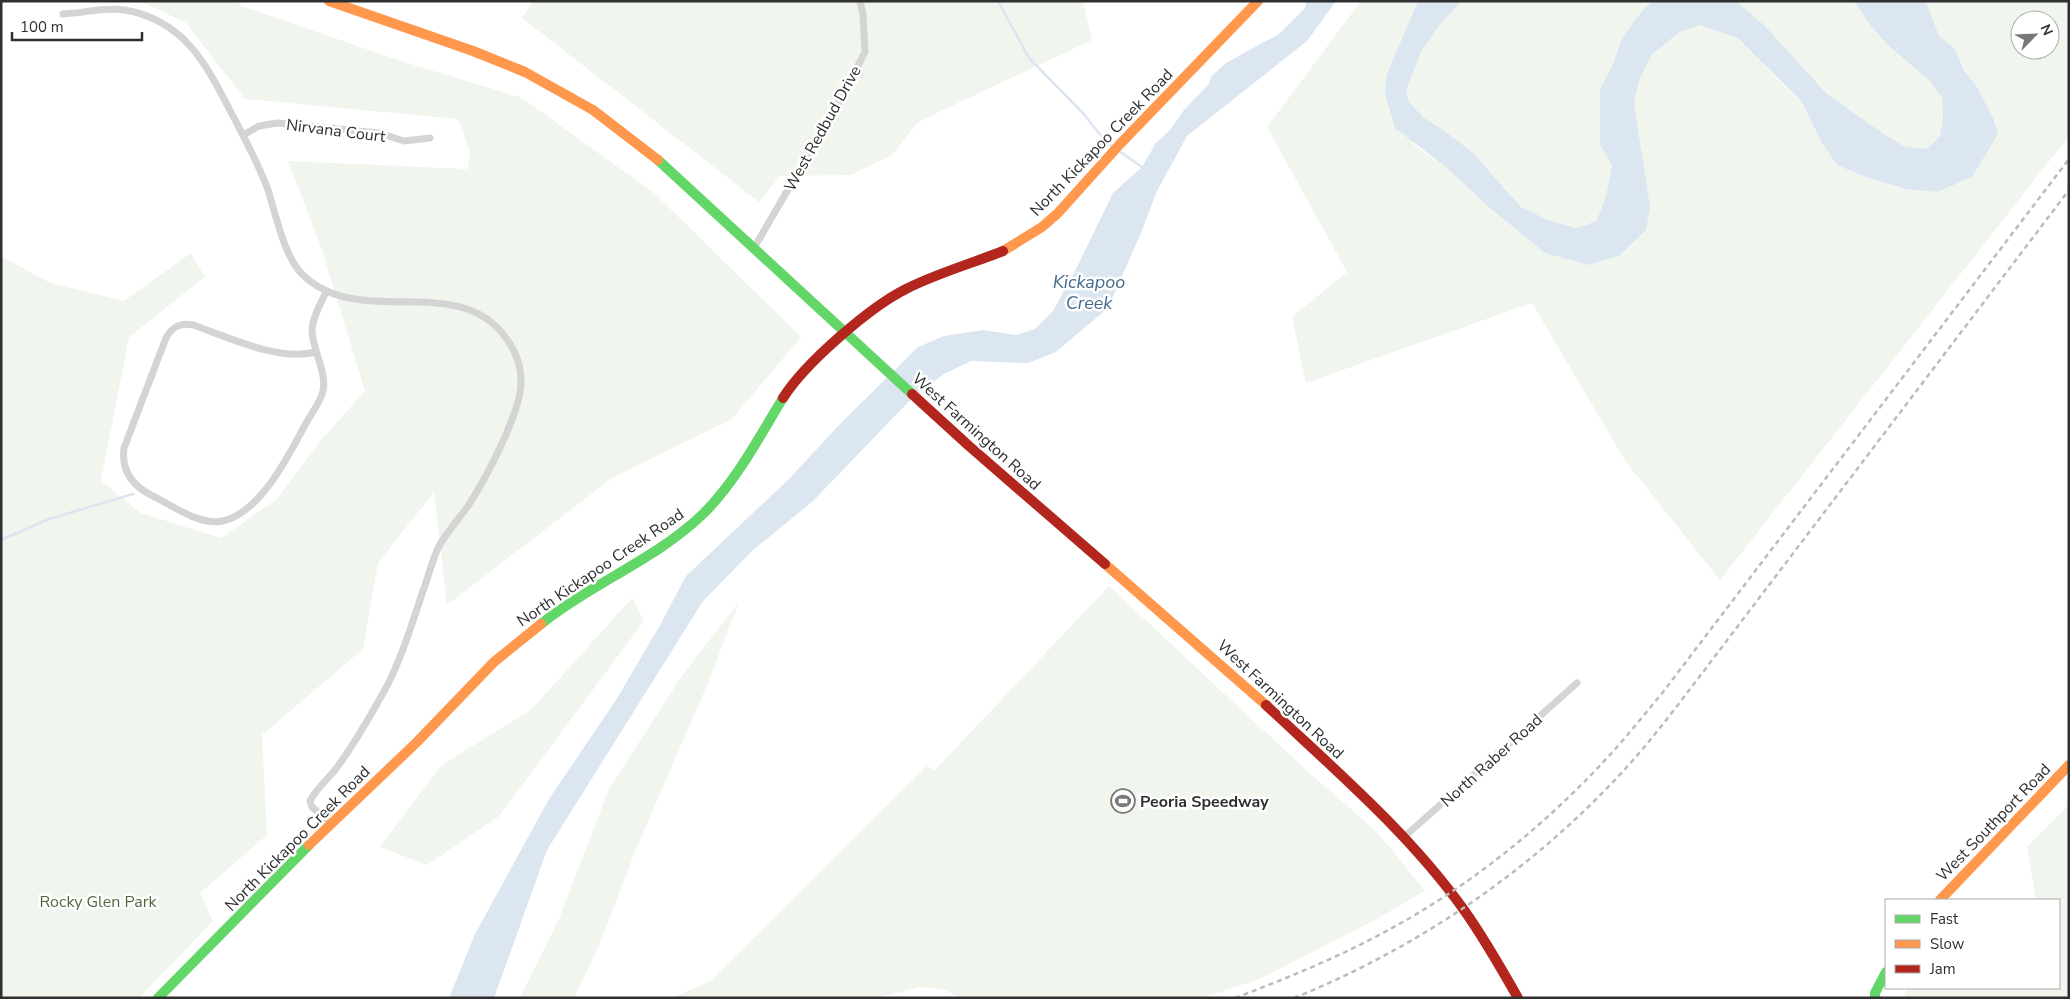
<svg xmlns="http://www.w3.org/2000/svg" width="2070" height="999" font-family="'Nunito Sans',sans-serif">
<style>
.green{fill:#f0f5ed;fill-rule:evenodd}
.water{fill:#dbe6f0}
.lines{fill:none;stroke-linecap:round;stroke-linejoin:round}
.stream{stroke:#dbe6f0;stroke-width:2.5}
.street{stroke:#d4d4d4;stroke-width:7}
.fast{stroke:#63d668;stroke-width:10}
.slow{stroke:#ff974d;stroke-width:10}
.jam{stroke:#b3261e;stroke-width:10}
.rail{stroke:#bbb;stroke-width:2.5;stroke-dasharray:5 4;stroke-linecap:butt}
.labels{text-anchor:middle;stroke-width:5;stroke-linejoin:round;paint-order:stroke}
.street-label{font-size:16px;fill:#2f2f2f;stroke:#fff}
.poi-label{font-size:16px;font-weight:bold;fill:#2f2f2f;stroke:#fff;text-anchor:start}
.park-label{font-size:16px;fill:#4f693f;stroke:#fff}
.water-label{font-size:18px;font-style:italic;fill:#426a8d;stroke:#fff}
</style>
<rect width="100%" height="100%" fill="#fff"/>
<g class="green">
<polygon points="139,1 236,1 242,6 401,61 522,98 654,193 801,337 732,419 612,478 447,605 434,492 378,563 363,649 262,735 267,835 200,893 213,921 139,998 1,998 1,256 50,283 124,301 191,253 205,277 129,337 101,481 141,513 221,538 276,500 323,438 365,391 322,250 288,161 468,169 470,151 458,119 245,99 185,22"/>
<polygon points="533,1 1083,1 1092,40 918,122 892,155 851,175 780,176 759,202 522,18"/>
<path d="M1361,1H1418L1386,76L1413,144L1447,168L1491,209L1545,253L1588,265L1642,154L1634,103L1639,80L1652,54L1680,32L1700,25L1738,38L1758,57L1779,81L1802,102L1837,165L1868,178L1906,189L1993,118L1976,85L1964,71L1955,49L1939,36L1926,1H2069V136L1720,580L1626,462L1532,303L1306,383L1292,317L1347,272L1267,127ZM2020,20H2050V50H2020Z"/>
<polygon points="1462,1 1652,1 1637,17 1621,41 1613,64 1600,89 1600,145 1612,166 1606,196 1597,220 1588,225 1575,228 1548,220 1521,207 1504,187 1443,130 1424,118 1409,102 1406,90 1422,50 1441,23"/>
<polygon points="1736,1 1854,1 1871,25 1929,80 1942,98 1943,118 1940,136 1927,149 1904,146 1885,135 1827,94 1765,26"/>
<polygon points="1109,586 1304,768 1378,833 1425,891 1373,921 1260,979 1201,998 962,998 942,989 920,987 875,998 672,998 710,981 927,766 935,770"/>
<polygon points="632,598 644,621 498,817 427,865 380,847 442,765 532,709"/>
<polygon points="739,602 708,683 636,849 598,948 574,998 520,998 559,919 609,789 682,676"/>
<polygon points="2069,805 2069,998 1904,998 1906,988 2059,988 2059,900 2036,900 2027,847"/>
</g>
<g class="water">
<polygon points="1307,1 1336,1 1307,41 1187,136 1157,191 1141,233 1108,308 1056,352 1028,363 971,361 944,374 916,394 812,502 753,550 703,601 547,850 494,998 449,998 475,934 549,799 616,700 659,627 686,576 789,479 840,424 918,347 944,336 983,330 1016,335 1035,329 1053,311 1076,269 1113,193 1142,167 1156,143 1170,130 1184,110 1208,85 1212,76 1226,63 1279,34 1305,8"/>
<polygon points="1418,1 1462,1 1441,23 1422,50 1406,90 1409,102 1424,118 1443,130 1472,152 1521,207 1548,220 1575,228 1587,225 1597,220 1606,196 1612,166 1600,145 1600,89 1613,64 1621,41 1637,17 1652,1 1736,1 1765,26 1827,94 1885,135 1904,146 1927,149 1940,136 1943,118 1942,98 1929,80 1889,46 1871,26 1854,1 1926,1 1939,36 1955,49 1964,71 1976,85 1993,118 1998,134 1972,177 1937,192 1906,189 1868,178 1837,165 1821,141 1802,102 1738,38 1700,25 1680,32 1652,54 1639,80 1634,103 1650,207 1646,230 1619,256 1588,265 1545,253 1491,209 1447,168 1395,128 1385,94 1386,76"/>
</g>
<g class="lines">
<g class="stream">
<polyline points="998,1 1029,58 1082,112 1106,142 1114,148"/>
<polyline points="1119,151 1142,167"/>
<polyline points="1,540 49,519 133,494"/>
</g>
<g class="street">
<path d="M63,14C84,13 104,7 125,10C187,21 208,68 234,118C246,141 259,165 268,190C276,215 284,256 302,274C359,331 457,270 506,338C515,350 521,366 521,381C522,411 485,480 468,506C458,520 446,533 438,548C432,562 428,577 423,591C410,629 399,668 378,702C365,725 351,749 335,770C327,780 316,789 310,801L312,807L331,823"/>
<polyline points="243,135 259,126 277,123 379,133 404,141 430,138"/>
<polyline points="754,248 839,102 865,52 863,14 860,1"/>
<path d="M316,352C279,362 228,337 193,325C180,322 172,327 166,338L124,448C121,471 132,486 153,496C173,506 200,526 223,521C261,512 289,455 305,425C311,414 320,403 323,391C327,372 313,351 312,331C312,318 321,303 326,292"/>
<polyline points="1404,837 1577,683"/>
</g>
<g class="fast">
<polyline points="658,160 912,394"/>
<path d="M541,624C592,583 657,559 704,513C737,480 759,437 783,398"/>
<polyline points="158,998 309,845"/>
<polyline points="1875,998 1875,993 1886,972"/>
</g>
<g class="slow">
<polyline points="329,1 473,51 525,72 593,110 658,160"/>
<polyline points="1003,251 1042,227 1058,213 1120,144 1258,1"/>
<polyline points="1105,564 1266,705"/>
<polyline points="309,845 417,742 494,662 541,624"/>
<polyline points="1940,900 2069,765"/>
</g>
<g class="jam">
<polyline points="912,394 969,446 1105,564"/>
<path d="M783,398C805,363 870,307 906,289C935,274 973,263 1003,251"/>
<path d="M1266,705C1335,770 1409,833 1464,910C1484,938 1501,968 1518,998"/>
</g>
<g class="rail">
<path d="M1235,998C1285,979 1334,959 1381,934C1470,887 1550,822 1617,747C1633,729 1648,710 1663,692L2069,159"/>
<path d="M1294,998C1414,949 1522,877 1612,783C1645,749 1674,710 1703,672L2069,190"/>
</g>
</g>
<defs>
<g id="stadium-ring" transform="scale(1.25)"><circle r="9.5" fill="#fff" stroke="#787878" stroke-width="1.5"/><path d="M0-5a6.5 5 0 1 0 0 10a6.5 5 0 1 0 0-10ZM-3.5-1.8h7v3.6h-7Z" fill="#787878"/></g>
</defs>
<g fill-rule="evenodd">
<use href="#stadium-ring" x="1123" y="801"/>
</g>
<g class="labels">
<g class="street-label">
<text transform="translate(822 128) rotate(-61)" y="6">West Redbud Drive</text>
<text transform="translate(336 130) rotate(7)" y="6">Nirvana Court</text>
<text transform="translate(1101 142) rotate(-46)" y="6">North Kickapoo Creek Road</text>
<text transform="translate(977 431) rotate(42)" y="6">West Farmington Road</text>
<text transform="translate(600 567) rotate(-34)" y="6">North Kickapoo Creek Road</text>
<text transform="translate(1281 699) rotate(43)" y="6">West Farmington Road</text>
<text transform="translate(1491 760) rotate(-42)" y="6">North Raber Road</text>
<text transform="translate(1993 822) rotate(-46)" y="6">West Southport Road</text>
<text transform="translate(297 838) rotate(-45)" y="6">North Kickapoo Creek Road</text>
</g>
<g class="poi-label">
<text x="1140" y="807">Peoria Speedway</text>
</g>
<g class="park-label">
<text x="98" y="907">Rocky Glen Park</text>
</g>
<g class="water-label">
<text x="1089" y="288">Kickapoo<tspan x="1089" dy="21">Creek</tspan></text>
</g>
</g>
<rect width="2070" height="999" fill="none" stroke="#2f2f2f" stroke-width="5"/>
<rect x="1885" y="899" width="175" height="90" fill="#ffffff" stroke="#acacac"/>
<rect x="1895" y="915" width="25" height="8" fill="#63d668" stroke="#acacac"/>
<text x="1930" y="924" font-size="15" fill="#2f2f2f">Fast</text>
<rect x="1895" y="940" width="25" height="8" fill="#ff974d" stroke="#acacac"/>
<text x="1930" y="949" font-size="15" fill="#2f2f2f">Slow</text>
<rect x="1895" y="965" width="25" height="8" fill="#b3261e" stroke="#acacac"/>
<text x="1930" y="974" font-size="15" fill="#2f2f2f">Jam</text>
<g transform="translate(2035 35) rotate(66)"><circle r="24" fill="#ffffff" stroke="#acacac"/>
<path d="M0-4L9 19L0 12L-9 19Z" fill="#787878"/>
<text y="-8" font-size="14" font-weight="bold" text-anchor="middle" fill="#2f2f2f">N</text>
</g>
<path d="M12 32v8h130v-8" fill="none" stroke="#2f2f2f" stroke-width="2.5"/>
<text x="20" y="32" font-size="15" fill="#2f2f2f" stroke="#ffffff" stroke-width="4" paint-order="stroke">100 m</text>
</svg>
